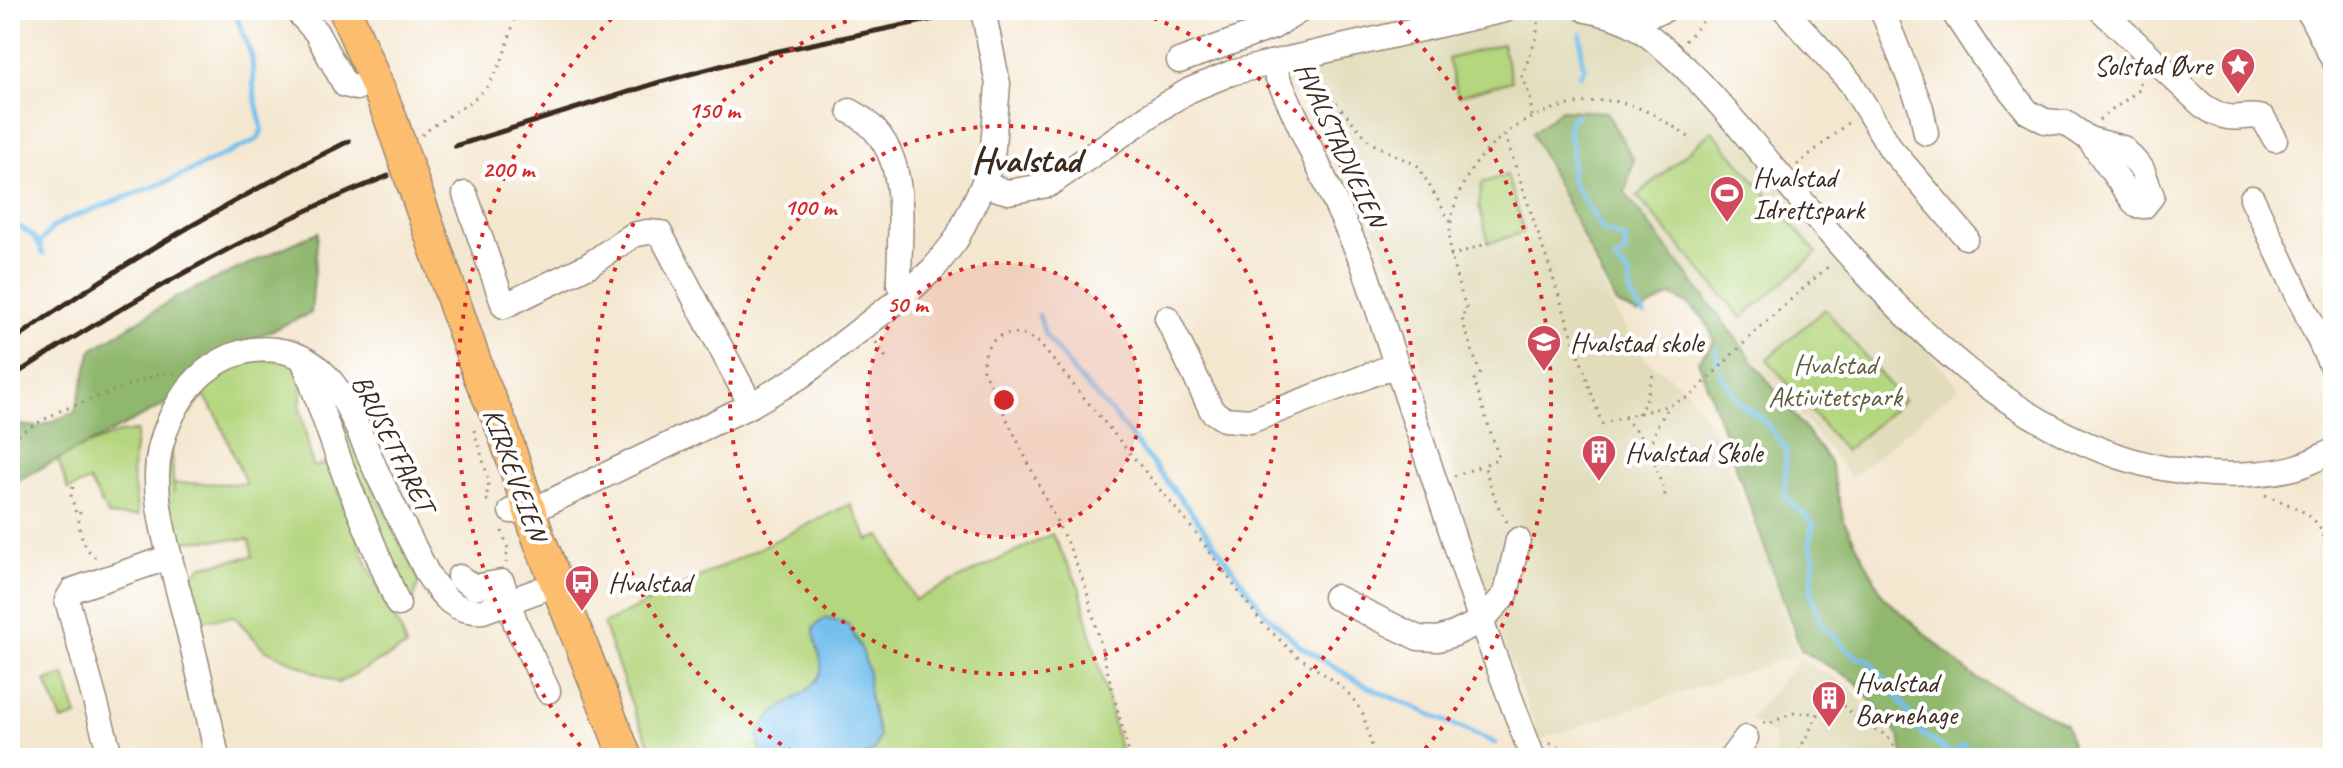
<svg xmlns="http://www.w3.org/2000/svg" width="2343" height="768" font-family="Caveat,sans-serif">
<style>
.built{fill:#e1dcba}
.green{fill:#b4d67e;stroke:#78804e;stroke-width:2}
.forest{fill:#8fb76d;stroke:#657046;stroke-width:2}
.water{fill:#74bfed;stroke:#587486;stroke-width:2}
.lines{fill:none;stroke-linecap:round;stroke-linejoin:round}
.stream{stroke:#74bfed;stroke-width:5}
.minor-casing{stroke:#988877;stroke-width:27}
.major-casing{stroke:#988877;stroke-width:35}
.path{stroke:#988877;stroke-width:3;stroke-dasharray:2 6;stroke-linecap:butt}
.minor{stroke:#fff;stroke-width:24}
.major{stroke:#fcbd6e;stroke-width:32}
.rail{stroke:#3b2a1e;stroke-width:5}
.ring{fill:none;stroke:#d62828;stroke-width:4;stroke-dasharray:4 8}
.labels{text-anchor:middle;stroke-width:8;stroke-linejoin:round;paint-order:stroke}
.poi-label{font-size:28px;fill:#3b2a1e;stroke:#fff;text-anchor:start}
.street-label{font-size:28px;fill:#3b2a1e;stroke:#fff}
.park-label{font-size:28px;fill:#5f5e3b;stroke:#fff}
.district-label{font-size:36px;font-weight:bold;fill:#3b2a1e;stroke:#fff}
.centre{fill:#d62828;stroke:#fff;stroke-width:4}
.ring-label{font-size:24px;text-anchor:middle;font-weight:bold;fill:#d62828;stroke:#fff;stroke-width:8;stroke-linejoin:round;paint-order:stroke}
</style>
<rect width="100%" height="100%" fill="#fff"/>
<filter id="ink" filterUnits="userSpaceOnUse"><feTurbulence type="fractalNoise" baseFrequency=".0125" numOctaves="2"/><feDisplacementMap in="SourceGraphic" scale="16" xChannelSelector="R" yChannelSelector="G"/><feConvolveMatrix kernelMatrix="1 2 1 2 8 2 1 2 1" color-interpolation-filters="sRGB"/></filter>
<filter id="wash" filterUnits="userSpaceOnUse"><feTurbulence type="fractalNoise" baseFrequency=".006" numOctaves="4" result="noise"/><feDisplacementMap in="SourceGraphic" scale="32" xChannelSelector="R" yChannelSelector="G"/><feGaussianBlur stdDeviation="1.8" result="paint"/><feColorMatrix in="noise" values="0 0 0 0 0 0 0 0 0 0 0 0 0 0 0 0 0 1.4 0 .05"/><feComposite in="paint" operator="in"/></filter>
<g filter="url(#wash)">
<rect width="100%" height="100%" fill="#f4e7d0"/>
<g class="built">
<polygon points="1536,10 1553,10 1612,22 1671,54 1959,387 1851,478 1625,199 1638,162 1607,113 1532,133 1612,306 1645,359 1686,389 1714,430 1770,568 1797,655 1540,739 1495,623 1398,281 1299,65"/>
<polygon points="1800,659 1847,685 1897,739 1903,758 1774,758 1776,752 1773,736 1750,719"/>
</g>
<g class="green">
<polygon points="1502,44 1512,81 1458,96 1448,59"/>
<polygon points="1712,131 1817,253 1742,318 1637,196"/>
<polygon points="1507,175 1524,232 1489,243 1479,206 1482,183"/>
<polygon points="1825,309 1903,401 1845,451 1767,359"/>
<polygon points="234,359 294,360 302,386 300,408 313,467 328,463 371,573 402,633 406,647 338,683 264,649 234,616 195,622 183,583 203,566 253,556 249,539 175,541 164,492 171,445 174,494 174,483 246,484 218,418 204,395 189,414 185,414 186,403"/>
<polygon points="323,382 419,580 411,608 406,610"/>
<polygon points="137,431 132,472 138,516 109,516 89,481 68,490 57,457 119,433"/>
<polygon points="850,504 869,540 881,536 915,600 1052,534 1079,586 1122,758 657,758 636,716 603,624"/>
<polygon points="65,675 77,716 62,721 46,681"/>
</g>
<g class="forest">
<path d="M1561,110L1606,112L1634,160L1625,193L1830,462L1844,521L1884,597L1974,677L2066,724L2074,758H1904L1900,738L1855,681L1801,650L1698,360L1714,343C1709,317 1693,306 1671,295L1638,314L1616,304L1532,133Z"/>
<polygon points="318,232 311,313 234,347 172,401 10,484 10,424 39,427 75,412 92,350 175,298"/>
</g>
<path class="water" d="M826,617L848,624L862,650L868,670L869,695L879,736L875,750L861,758H765C736,714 812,703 821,671C824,656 812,642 814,627Z"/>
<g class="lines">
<g class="stream">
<polyline points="1580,75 1585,67 1582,60 1581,34"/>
<path d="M1577,115L1571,119L1568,130L1573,149L1571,180L1603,230L1625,239L1626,252L1615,261L1630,276C1628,293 1632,302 1644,314"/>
<path d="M10,222C25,229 39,237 43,254"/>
<polyline points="40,243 52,228 65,220 171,180 258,139 262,129 254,92 252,57 234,10"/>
<polyline points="1039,315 1045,334 1077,376 1113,414 1196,518 1264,612 1300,646 1364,685 1495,743"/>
<polyline points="1716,349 1718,363"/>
<polyline points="1721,373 1739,402 1766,422 1786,449 1785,493 1788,500 1813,523 1810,540 1814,558 1811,591 1821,622 1842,645 1859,658 1869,660 1892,688 1922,734 1953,755 1962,746 1983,758"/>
</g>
</g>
</g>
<g filter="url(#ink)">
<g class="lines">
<g class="minor-casing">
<g id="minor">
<polyline points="296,10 316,32 345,85 356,88 376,80"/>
<path d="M1586,10C1602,13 1624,19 1638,28C1690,64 1732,119 1773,167C1886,300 2021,464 2210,474C2236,476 2275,474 2300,466C2311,462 2322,456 2333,451"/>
<polyline points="1785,10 1851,83 1891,149 1966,237"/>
<polyline points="1882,10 1921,108 1926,133"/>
<polyline points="1952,10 1983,57 2028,112 2045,121 2066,123 2089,139 2123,148 2142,169 2152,196 2144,206 2136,205 2089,139"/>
<path d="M2101,10L2202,105C2210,110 2218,116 2228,117C2240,119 2250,114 2263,118L2275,139"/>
<polyline points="2308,10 2333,59"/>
<polyline points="1635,26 1648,15 1664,10"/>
<polyline points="1179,61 1273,27 1301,10"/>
<polyline points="1271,63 1505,10"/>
<path d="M850,111C914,144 899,222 899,284L906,294"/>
<polyline points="983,185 1008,192 1048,185 1168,103 1190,90 1231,73 1271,63 1362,261 1481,621 1533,758"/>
<polyline points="465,194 504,306 589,265 633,235 647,232 660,233 751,405"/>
<polyline points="2252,198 2333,369"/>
<polyline points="1167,318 1212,411 1224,419 1250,421 1396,365"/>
<polyline points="303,359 346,479 398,604"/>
<polyline points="511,511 531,511 751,405 801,376 906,294 934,268 956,240 983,185 992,159 998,84 983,10"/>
<polyline points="459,577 474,587 502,582 516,624 548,691"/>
<polyline points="1335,597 1418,638 1438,639 1454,634 1481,621 1506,594 1518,540"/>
<polyline points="111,758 67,600 73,590 170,557"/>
<path d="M217,758C206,700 192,643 177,586C169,552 157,515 157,479C156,439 178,391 210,368C250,339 303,343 334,385C353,412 365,447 379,477C395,510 412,543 428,575C443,597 454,613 483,611L556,584"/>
<polyline points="1731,758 1746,738"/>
</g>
</g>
<g class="major-casing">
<polyline id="major" points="345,10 389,114 480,377 502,427 539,539 626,758"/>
</g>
<g class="path">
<polyline points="1685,41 1712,10"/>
<polyline points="1304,81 1324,89 1371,143 1418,166 1450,221"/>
<polyline points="1532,116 1530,97 1522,76 1536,39 1540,10"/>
<polyline points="2099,120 2139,90 2141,75"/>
<path d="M422,135C440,119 467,107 483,91C503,70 509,37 517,10"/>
<polyline points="1505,135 1602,424 1624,417 1650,448 1666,498"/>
<polyline points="1797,165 1850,121"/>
<polyline points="1450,256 1489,243"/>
<polyline points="876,342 886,358"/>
<polyline points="1638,414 1645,403 1654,371"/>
<polyline points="1624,417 1670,405 1691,396 1760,327 1831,264"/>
<polyline points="474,430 489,481 486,499 490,503"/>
<polyline points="10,438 60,411 161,373 175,373"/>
<polyline points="1650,448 1658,424 1670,405"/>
<polyline points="1454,476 1484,465"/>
<polyline points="73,487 71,495 77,518"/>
<path d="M2265,495C2332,520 2322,526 2333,592"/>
<path d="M80,512C76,526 84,550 96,558"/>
<path d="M1507,522L1497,504L1484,465L1499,458L1474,380L1480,374L1461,316L1467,311C1458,282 1446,253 1451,222C1461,158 1518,111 1581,103C1594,101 1610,99 1623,103C1649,109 1671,125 1693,140"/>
<polyline points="502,531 508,549 506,563"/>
<polyline points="1763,723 1771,723 1792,713 1817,713"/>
<polyline points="1550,743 1558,747 1626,758"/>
<path d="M1130,758L1086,588L1072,553L983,370C982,335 1013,323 1039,343L1195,532L1261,622L1296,655L1337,683L1352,697L1363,714L1375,758"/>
<path d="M1795,758L1823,705C1828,704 1832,703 1837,704C1849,706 1853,718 1863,724C1875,731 1889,732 1894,747L1889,758"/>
</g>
<use href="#minor" class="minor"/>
<use href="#major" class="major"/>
<g class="rail">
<polyline points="455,146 660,82 769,53 977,10"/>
<path d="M10,343C117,265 231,200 349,141"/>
<path d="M10,378C129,301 255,228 388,176"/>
</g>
</g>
</g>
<circle cx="1004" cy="400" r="137" fill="#d62828" fill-opacity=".12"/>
<g class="ring">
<circle cx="1004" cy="400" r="137"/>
<circle cx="1004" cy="400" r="274"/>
<path d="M802 757A410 410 0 0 1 877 10M1131 10A410 410 0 0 1 1206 757"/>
<path d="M588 755A547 547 0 0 1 617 13M1391 13A547 547 0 0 1 1420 755"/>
</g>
<defs>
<g id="sight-pin" transform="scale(1.8)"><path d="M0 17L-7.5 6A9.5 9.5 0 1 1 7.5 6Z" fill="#d1495b" stroke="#fff"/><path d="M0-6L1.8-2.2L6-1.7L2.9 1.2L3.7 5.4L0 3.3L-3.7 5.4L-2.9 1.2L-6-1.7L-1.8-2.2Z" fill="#fff"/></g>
<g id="stadium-pin" transform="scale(1.8)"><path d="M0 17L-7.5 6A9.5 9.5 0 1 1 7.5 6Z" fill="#d1495b" stroke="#fff"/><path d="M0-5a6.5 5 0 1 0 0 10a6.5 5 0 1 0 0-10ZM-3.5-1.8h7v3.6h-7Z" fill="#fff"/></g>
<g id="school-pin" transform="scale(1.8)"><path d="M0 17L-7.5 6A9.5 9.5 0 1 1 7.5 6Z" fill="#d1495b" stroke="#fff"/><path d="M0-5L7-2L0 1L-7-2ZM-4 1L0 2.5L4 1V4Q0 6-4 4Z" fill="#fff"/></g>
<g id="building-pin" transform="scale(1.8)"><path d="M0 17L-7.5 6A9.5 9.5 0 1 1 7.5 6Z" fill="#d1495b" stroke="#fff"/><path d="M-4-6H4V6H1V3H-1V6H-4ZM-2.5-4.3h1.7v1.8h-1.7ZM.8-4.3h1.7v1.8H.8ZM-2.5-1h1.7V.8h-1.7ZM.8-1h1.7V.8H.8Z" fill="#fff"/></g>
<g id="bus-pin" transform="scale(1.8)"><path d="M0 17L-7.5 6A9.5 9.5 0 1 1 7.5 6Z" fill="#d1495b" stroke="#fff"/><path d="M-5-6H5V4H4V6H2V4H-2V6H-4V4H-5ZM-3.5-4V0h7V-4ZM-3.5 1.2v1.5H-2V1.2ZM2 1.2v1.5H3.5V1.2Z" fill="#fff"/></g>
</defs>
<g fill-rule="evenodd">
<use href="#sight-pin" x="2238" y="65"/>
<use href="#stadium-pin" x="1727" y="193"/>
<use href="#school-pin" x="1544" y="342"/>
<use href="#building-pin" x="1599" y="452"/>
<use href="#bus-pin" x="582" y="582"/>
<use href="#building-pin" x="1829" y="698"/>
</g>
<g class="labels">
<g class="poi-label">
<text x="2212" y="75" text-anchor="end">Solstad Øvre</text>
<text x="1753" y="187">Hvalstad<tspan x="1753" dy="32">Idrettspark</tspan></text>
<text x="1570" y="352">Hvalstad skole</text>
<text x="1625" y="462">Hvalstad Skole</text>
<text x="608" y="592">Hvalstad</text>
<text x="1855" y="692">Hvalstad<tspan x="1855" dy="32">Barnehage</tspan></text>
</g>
<g class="street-label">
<text transform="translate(1341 144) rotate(65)" y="10">HVALSTADVEIEN</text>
<text transform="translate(394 443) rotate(63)" y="10">BRUSETFARET</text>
<text transform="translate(516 474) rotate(70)" y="10">KIRKEVEIEN</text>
</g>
<g class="park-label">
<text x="1835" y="374">Hvalstad<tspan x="1835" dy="32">Aktivitetspark</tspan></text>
</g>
<g class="district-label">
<text x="1026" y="172">Hvalstad</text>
</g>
</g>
<circle cx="1004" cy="400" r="12" class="centre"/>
<g class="ring-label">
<text x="714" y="118">150 m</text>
<text x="508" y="177">200 m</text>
<text x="810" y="215">100 m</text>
<text x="907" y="312">50 m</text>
</g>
<rect width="2343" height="768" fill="none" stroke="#fff" stroke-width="40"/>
</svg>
